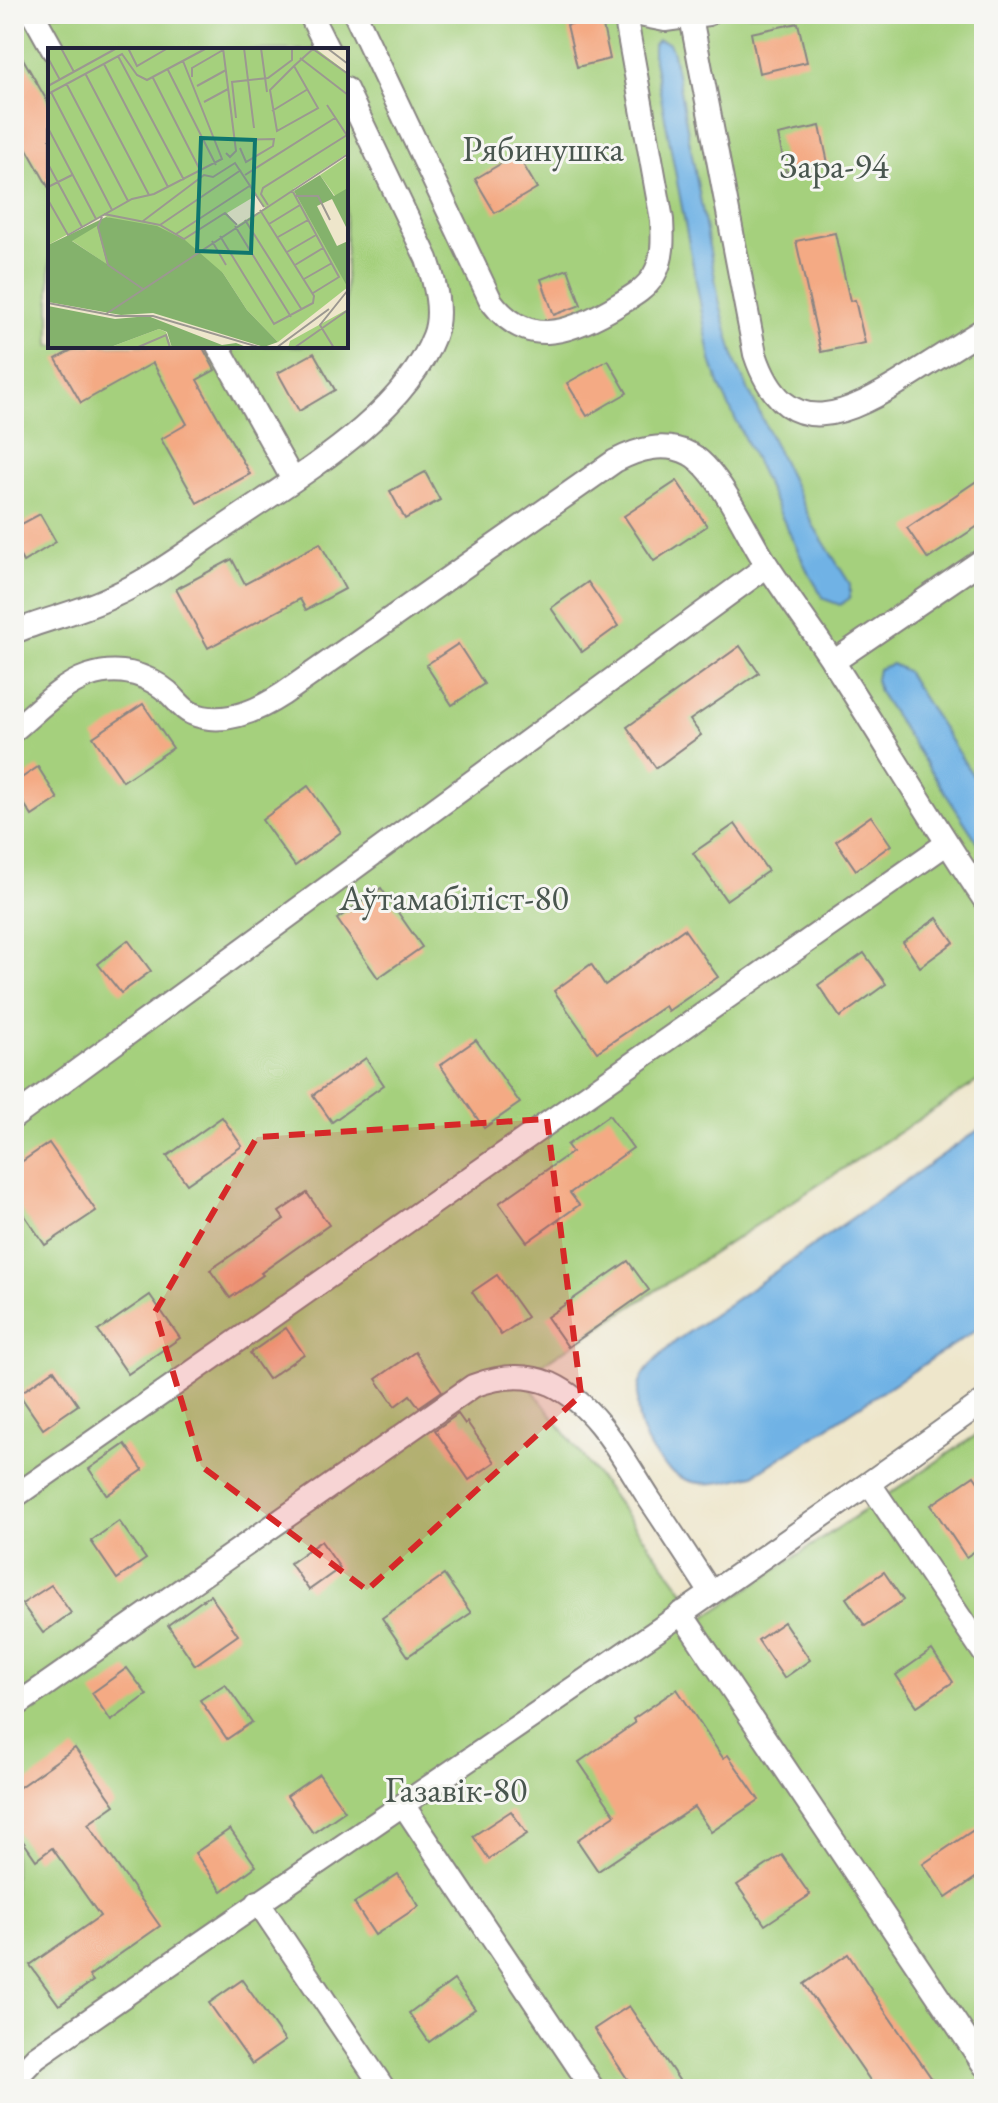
<svg xmlns="http://www.w3.org/2000/svg" width="998" height="2103" font-family="'EB Garamond',serif">
<style>
.green{fill:#a5d07d;stroke:#64795c;stroke-width:2;fill-rule:evenodd}
.water{fill:#70b2e5;stroke:#496a90;stroke-width:2}
.building{fill:#f4aa84}
.lines{fill:none;stroke-linecap:round;stroke-linejoin:round}
.service-casing{stroke:#888483;stroke-width:26}
.service{stroke:#fff;stroke-width:22}
.marked{fill:#d62828;fill-opacity:0.2;stroke:#d62828;stroke-width:6;stroke-dasharray:16 10;stroke-linejoin:round}
.labels{text-anchor:middle;stroke-width:6;stroke-linejoin:round;paint-order:stroke}
.park-label{font-size:36px;fill:#49564f;stroke:#f6f6f2}
.inset-road{fill:none;stroke:#9c9891;stroke-width:2}
.view{fill:#0f766e;fill-opacity:0.15;stroke:#0f766e;stroke-width:4}
.inset-edge{fill:none;stroke:#22223b;stroke-width:4}
</style>
<rect width="100%" height="100%" fill="#f6f6f2"/>
<filter id="ink" filterUnits="userSpaceOnUse"><feTurbulence type="fractalNoise" baseFrequency=".0125" numOctaves="2"/><feDisplacementMap in="SourceGraphic" scale="16" xChannelSelector="R" yChannelSelector="G"/><feConvolveMatrix kernelMatrix="1 2 1 2 8 2 1 2 1" color-interpolation-filters="sRGB"/></filter>
<filter id="wash" filterUnits="userSpaceOnUse"><feTurbulence type="fractalNoise" baseFrequency=".006" numOctaves="4" result="noise"/><feDisplacementMap in="SourceGraphic" scale="32" xChannelSelector="R" yChannelSelector="G"/><feGaussianBlur stdDeviation="1.8" result="paint"/><feColorMatrix in="noise" values="0 0 0 0 0 0 0 0 0 0 0 0 0 0 0 0 0 1.4 0 .05"/><feComposite in="paint" operator="in"/></filter>
<g filter="url(#wash)">
<rect width="100%" height="100%" fill="#eee6cb"/>
<path class="green" d="M14,14H984V1077L523,1377L704,1618L984,1430V2089H14ZM50,50H346V346H50Z"/>
<g class="water">
<polygon points="658,40 669,43 673,53 720,305 736,364 813,525 850,584 850,598 840,605 824,599 807,570 720,387 711,360 653,55 653,46"/>
<polygon points="892,664 906,671 984,793 984,852 879,692 876,680 878,669"/>
<path d="M984,1126V1325L754,1475C733,1480 708,1488 687,1480C652,1468 629,1420 640,1383C646,1366 663,1353 676,1341Z"/>
</g>
<g id="blocks">
<g class="building">
<polygon points="601,17 610,59 577,67 567,25"/>
<polygon points="798,23 807,62 759,73 751,33"/>
<polygon points="14,43 50,106 50,190 14,126"/>
<polygon points="820,126 828,163 786,172 778,135"/>
<polygon points="517,154 537,188 495,213 475,179"/>
<polygon points="835,233 850,301 855,300 865,343 821,352 796,241"/>
<polygon points="568,269 581,305 554,315 541,279"/>
<polygon points="79,346 202,346 215,370 197,380 250,474 197,503 161,439 187,424 153,363 81,403 56,359"/>
<polygon points="314,353 335,390 299,411 278,373"/>
<polygon points="608,360 627,393 587,416 567,383"/>
<polygon points="425,472 440,500 405,519 390,491"/>
<polygon points="984,476 984,522 928,559 907,528"/>
<polygon points="677,481 707,526 654,561 624,516"/>
<polygon points="40,514 56,542 23,562 14,545 14,528"/>
<polygon points="320,543 345,589 306,610 300,599 208,648 176,589 232,559 245,584"/>
<polygon points="588,582 618,626 582,652 551,608"/>
<polygon points="458,644 484,684 452,705 426,665"/>
<polygon points="740,646 759,673 690,720 701,735 656,768 627,727"/>
<polygon points="143,704 173,748 123,781 93,737"/>
<polygon points="38,767 58,799 32,816 14,788 14,783"/>
<polygon points="308,786 341,832 295,866 262,820"/>
<polygon points="871,816 891,845 856,870 836,841"/>
<polygon points="735,824 768,871 726,900 693,853"/>
<polygon points="381,888 422,947 378,978 337,919"/>
<polygon points="937,918 954,942 920,967 903,942"/>
<polygon points="684,929 718,977 668,1011 665,1006 597,1052 554,991 591,964 605,985"/>
<polygon points="128,940 151,971 121,993 98,964"/>
<polygon points="864,953 886,984 840,1017 818,985"/>
<polygon points="476,1040 520,1103 484,1128 440,1065"/>
<polygon points="366,1058 384,1085 332,1122 313,1095"/>
<polygon points="609,1115 633,1148 570,1193 579,1205 527,1242 499,1203 572,1152 567,1145"/>
<polygon points="222,1117 242,1146 187,1184 167,1156"/>
<polygon points="49,1143 96,1211 45,1245 14,1200 14,1167"/>
<polygon points="307,1193 329,1225 261,1273 263,1275 230,1298 210,1270 284,1219 279,1212"/>
<polygon points="628,1261 649,1290 568,1347 547,1317"/>
<polygon points="497,1275 527,1317 501,1335 472,1292"/>
<polygon points="150,1295 180,1338 128,1374 98,1331"/>
<polygon points="286,1328 304,1354 268,1379 250,1353"/>
<polygon points="415,1352 442,1391 419,1407 410,1395 395,1406 376,1379"/>
<polygon points="54,1370 78,1405 43,1429 19,1394"/>
<polygon points="458,1414 465,1424 467,1422 495,1462 469,1480 435,1430"/>
<polygon points="125,1444 143,1470 107,1495 89,1469"/>
<polygon points="974,1476 984,1491 984,1545 966,1557 931,1505"/>
<polygon points="119,1521 146,1559 117,1579 91,1541"/>
<polygon points="321,1541 340,1568 309,1590 290,1563"/>
<polygon points="884,1572 903,1600 865,1626 846,1598"/>
<polygon points="444,1575 471,1613 408,1656 382,1618"/>
<polygon points="51,1585 71,1613 43,1633 22,1604"/>
<polygon points="210,1595 238,1635 195,1665 168,1625"/>
<polygon points="784,1622 810,1660 784,1678 758,1640"/>
<polygon points="932,1650 953,1682 917,1706 896,1675"/>
<polygon points="127,1668 147,1695 111,1721 92,1693"/>
<polygon points="225,1684 252,1722 227,1739 200,1700"/>
<polygon points="677,1689 723,1758 728,1755 759,1800 711,1832 694,1807 598,1871 577,1840 615,1815 579,1762 635,1723 633,1719"/>
<polygon points="75,1748 115,1805 88,1824 160,1926 89,1976 93,1981 59,2005 30,1965 100,1916 52,1848 36,1860 14,1828 14,1791"/>
<polygon points="319,1774 345,1811 313,1833 287,1796"/>
<polygon points="511,1811 527,1834 489,1859 473,1836"/>
<polygon points="984,1823 984,1872 946,1898 923,1864"/>
<polygon points="230,1829 256,1866 222,1891 195,1853"/>
<polygon points="782,1855 810,1895 765,1925 737,1885"/>
<polygon points="398,1874 419,1906 375,1935 354,1903"/>
<polygon points="848,1954 883,2008 939,2089 876,2089 804,1984"/>
<polygon points="242,1980 285,2041 252,2064 209,2003"/>
<polygon points="454,1980 475,2009 429,2042 409,2013"/>
<polygon points="629,2006 685,2089 634,2089 594,2029"/>
</g>
</g>
</g>
<g filter="url(#ink)">
<use href="#blocks" fill-opacity="0" stroke="#888483" stroke-width="2"/>
<g class="lines">
<g class="service-casing">
<g id="service">
<polyline points="33,14 53,50"/>
<polyline points="310,14 328,50"/>
<path d="M355,14L491,301C526,348 567,334 611,309C627,299 645,291 654,275C664,258 663,238 662,220L625,14"/>
<polyline points="634,14 665,20 708,14"/>
<path d="M691,17L755,354C786,448 850,414 911,375C935,360 960,344 984,329"/>
<polyline points="218,346 293,480"/>
<path d="M14,632C46,619 80,612 111,597C154,578 191,549 230,523C298,476 403,417 434,336C443,312 435,283 427,259L346,89"/>
<polyline points="833,662 984,559"/>
<path d="M14,730C36,712 61,685 88,676C117,666 145,673 168,692C176,699 181,708 191,713C222,727 257,711 283,694L615,461C638,449 664,441 690,454C721,471 748,538 769,568C790,600 813,631 834,663C885,742 932,822 984,899"/>
<polyline points="14,1117 767,566"/>
<polyline points="870,1484 984,1653"/>
<polyline points="14,1497 946,844"/>
<polyline points="681,1613 984,2065"/>
<path d="M14,1707L473,1386C499,1376 525,1373 551,1384C597,1405 624,1460 650,1500C671,1531 691,1562 711,1593"/>
<polyline points="404,1806 593,2089"/>
<polyline points="258,1902 384,2089"/>
<path d="M14,2080L36,2057C351,1837 672,1626 984,1401"/>
</g>
</g>
<use href="#service" class="service"/>
</g>
</g>
<path class="marked" d="M547,1119L581,1395L367,1590L201,1466L155,1312L257,1137Z"/>
<g class="labels">
<g class="park-label">
<text x="543" y="161">Рябинушка</text>
<text x="834" y="178">Зара-94</text>
<text x="454" y="910">Аўтамабіліст-80</text>
<text x="456" y="1802">Газавік-80</text>
</g>
</g>
<g transform="translate(48 48)">
<rect width="300" height="300" fill="#eee6cb"/>
<path d="M0,0H267L300,25V105L245,141L300,239L230,294L199,262L175,225L55,167L0,197ZM209,147L217,160L188,178L179,165ZM300,108V150L296,145L287,148L272,127ZM49,177L60,217L23,192ZM300,261V300H240L242,293ZM111,281L118,284L124,300H60Z" fill="#a5d07d" fill-rule="evenodd"/>
<path d="M272,127L286,148L298,141L300,183L284,151L269,158L289,198L300,193V240L246,143ZM58,169L109,178L137,192L175,225L199,262L230,294L216,299L105,265L73,267L0,254V197ZM49,178L59,216L24,193ZM0,258L67,271L100,268L174,297L188,295L201,300H124L119,284L111,281L60,300H0Z" fill="#84b26c" fill-rule="evenodd"/>
<path class="inset-road" d="M13,0L26,24M80,0L89,18L120,0M175,0L188,103L182,109L178,105M196,0L206,80M213,0L219,44M279,0L300,16M265,1L300,26M70,8L136,132M0,10L12,32M252,10L300,47M56,16L120,139M246,18L222,42L229,83L270,60L246,18L266,0M120,22L168,117M37,25L101,147M144,29V20L175,2M105,30L153,124M18,35L80,153M0,38L69,0M149,38L178,22M3,44L64,162M0,46L74,6L89,27L99,32L159,0M156,54L180,41M279,57L300,89M224,63L260,41M188,70L184,34L220,30L244,12V0M0,80L48,171M187,92L226,91L225,98L198,114L192,100M0,116L34,179M197,127L287,70M0,139L24,127M244,142L291,229L265,245M247,148H270L282,172M0,152L20,187L84,151L106,146L174,111L135,13M220,157L213,146L215,140L299,87M56,166L112,177L136,191L177,165L189,177M54,169L50,179L60,217L95,241M197,172L254,262M95,173L156,127L165,129L187,115L216,159M221,176L252,157M112,177L193,122M187,178L243,269M128,186L203,137M172,188L226,276L265,255L266,248L212,162M230,189L260,172M164,193L178,217M239,204L268,187M247,217L275,200M256,231L284,215M0,255L68,268H105L214,300M58,266L300,106M88,300L118,287L122,300M228,300L281,261M246,300L300,262M286,300L272,277L300,242"/>
<path class="view" d="M153,90L207,92L203,205L149,203Z"/>
<rect width="300" height="300" class="inset-edge"/>
</g>
<rect width="998" height="2103" fill="none" stroke="#f6f6f2" stroke-width="48"/>
</svg>
